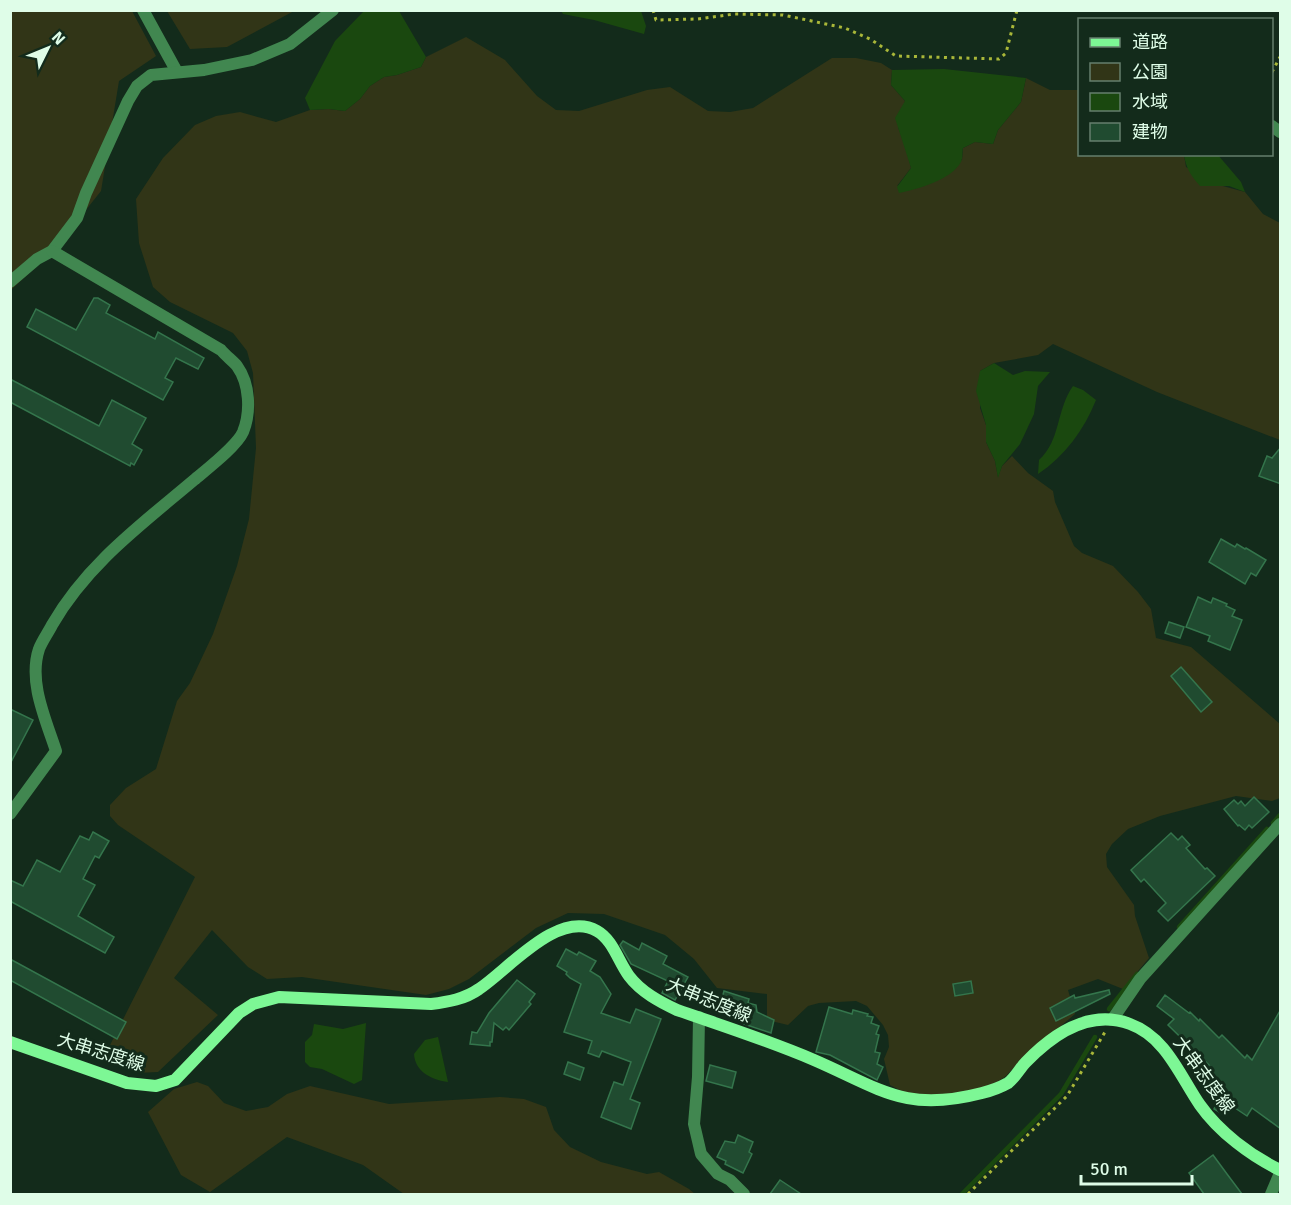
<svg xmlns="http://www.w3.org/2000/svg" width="1291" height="1205" font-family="Signika,'Noto Sans JP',sans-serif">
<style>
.green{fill:#313517}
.water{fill:#1a480f}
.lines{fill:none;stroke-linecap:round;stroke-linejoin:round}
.stream{stroke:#1a480f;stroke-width:4.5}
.building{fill:#204b30;stroke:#34754c;stroke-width:1.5}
.path{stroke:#a9b739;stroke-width:3;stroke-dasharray:3 4.5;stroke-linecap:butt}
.minor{stroke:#418750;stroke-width:12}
.secondary{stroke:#7df795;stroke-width:12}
.labels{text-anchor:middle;stroke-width:6;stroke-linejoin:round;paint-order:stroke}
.street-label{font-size:18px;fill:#dffde8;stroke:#132b1b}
</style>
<rect width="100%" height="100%" fill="#132b1b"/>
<g class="green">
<polygon points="11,11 132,11 156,56 119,81 101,191 54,250 11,290"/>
<polygon points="167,11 294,11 227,47 190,49"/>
<polygon points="466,37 505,60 537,96 556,110 579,111 647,90 670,87 708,111 730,112 753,108 832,58 856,58 881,63 892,70 891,85 905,101 898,127 907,151 911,168 897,186 962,160 963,148 975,142 993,144 998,130 1021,102 1026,78 1050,90 1079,90 1080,154 1184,155 1186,167 1219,185 1245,192 1263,214 1280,223 1280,440 1157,392 1053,344 1038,355 994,363 980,371 980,408 986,425 986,442 995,461 998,477 1002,466 1012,456 1028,473 1053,491 1055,502 1074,546 1082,553 1113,566 1138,592 1151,609 1156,638 1191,647 1280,724 1280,798 1272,801 1236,796 1160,816 1128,829 1112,844 1106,854 1107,867 1134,905 1135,916 1149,958 1123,989 1098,979 1068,990 1075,1014 1022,1059 1006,1076 987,1089 953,1098 907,1094 890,1085 884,1059 889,1047 888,1035 883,1025 867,1006 856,1001 819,1003 808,1006 788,1025 767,1020 767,994 717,988 694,959 665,935 604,914 568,913 536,928 469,979 449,989 426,995 302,977 267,979 248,967 212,930 174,978 218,1015 158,1072 135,1073 104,1057 195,877 118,825 110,816 110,805 126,788 156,769 177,701 190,683 213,634 237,566 249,519 256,448 253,373 247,351 233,333 170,302 153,287 139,243 136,199 163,158 195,125 216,116 240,112 276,122 310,110 329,109 345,111 360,99 370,86 384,77 397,75 421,67 426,57"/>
<polygon points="197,1082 208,1086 224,1103 246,1111 268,1107 287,1094 310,1086 389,1104 500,1097 524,1099 546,1107 554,1130 570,1147 601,1162 647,1174 659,1172 689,1189 695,1194 404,1194 363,1165 287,1137 210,1192 181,1175 148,1112 174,1089"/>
</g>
<g class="water">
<polygon points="364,11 399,11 426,57 421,67 397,75 384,77 370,86 360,99 345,111 329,109 310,110 305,98 335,41"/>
<polygon points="561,11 641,11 646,26 644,34 594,20 563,14"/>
<path d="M944,69L1026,78L1021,102L998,130L993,144L975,142L963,148C962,153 963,158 961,162C951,180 918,189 899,193L897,187L911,168L895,118L905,101L891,85L892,70Z"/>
<path d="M1184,155H1218L1241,182L1245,192L1229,186H1200C1191,176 1186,168 1184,155Z"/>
<polygon points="994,363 1013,375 1025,371 1050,372 1038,386 1034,414 1020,444 1002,466 998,478 995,461 986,442 986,425 976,391 980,371"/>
<path d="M1073,386L1083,390L1096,400C1084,430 1065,456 1038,474L1039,460C1061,440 1056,410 1073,386Z"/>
<polygon points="366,1023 362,1080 354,1084 322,1069 310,1067 305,1062 305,1042 312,1035 314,1024 343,1029"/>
<path d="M438,1037L448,1082C432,1080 415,1072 414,1054L425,1040Z"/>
</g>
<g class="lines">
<g class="stream">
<polyline points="1273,823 1280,815"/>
<polyline points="1179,927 1267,829"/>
<polyline points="1109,1009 1137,974"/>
<polyline points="962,1194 1061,1094 1095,1037"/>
</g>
</g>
<g class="building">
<polygon points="94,298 98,298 110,305 106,313 155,339 158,332 204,358 198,369 176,358 165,378 173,382 163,400 27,327 36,309 76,330"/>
<polygon points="10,379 99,426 112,400 146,418 132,444 142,450 134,465 131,463 130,466 10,402"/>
<polygon points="1281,447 1281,484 1259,476 1267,456 1272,458"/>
<polygon points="1221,539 1235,547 1237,544 1245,549 1246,548 1266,560 1256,576 1251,573 1245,584 1209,562"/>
<polygon points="1198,597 1211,603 1213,598 1227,604 1226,606 1235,610 1232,616 1242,620 1230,650 1208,641 1210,636 1186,627"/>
<polygon points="1169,622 1184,627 1180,638 1165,633"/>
<polygon points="1181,667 1212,702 1201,712 1171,676"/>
<polygon points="10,709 33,720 10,764"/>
<polygon points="1254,797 1269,812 1252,828 1249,825 1245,830 1239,825 1238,826 1224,809 1234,800 1238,804 1241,801 1245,806"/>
<polygon points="93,832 109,841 99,858 95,856 83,879 95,885 78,916 114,937 105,953 10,901 10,880 23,886 37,860 60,872 80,836 89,840"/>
<polygon points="1171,833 1178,840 1182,836 1190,845 1186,848 1205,869 1207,868 1215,876 1168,921 1158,911 1166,903 1144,879 1141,882 1131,870"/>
<polygon points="623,941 639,950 642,943 667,956 663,964 688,977 675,1000 662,993 668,981 631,964 620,945"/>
<polygon points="566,949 577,955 579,952 596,961 590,971 600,977 611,994 601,1013 630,1023 636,1009 661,1019 630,1099 640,1103 631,1129 601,1117 614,1082 623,1085 631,1062 602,1051 599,1057 588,1053 592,1041 564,1032 581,984 570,978 566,974 567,972 557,966"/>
<polygon points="10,959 126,1022 117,1039 10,980"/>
<polygon points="517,980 535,994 529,1002 531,1004 509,1030 506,1027 503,1030 494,1023 492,1042 490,1042 490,1046 470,1044 472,1032 477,1033 489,1013"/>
<polygon points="971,981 973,993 955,996 953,984"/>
<polygon points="1109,990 1110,994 1056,1021 1050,1008 1074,995 1075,998"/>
<polygon points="724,991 749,999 748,1003 756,1005 757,1012 774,1020 771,1033 744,1024 746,1017 719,1009"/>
<polygon points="1165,995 1189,1013 1190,1012 1199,1021 1200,1019 1219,1038 1222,1035 1245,1058 1247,1055 1252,1060 1281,1009 1281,1129 1252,1108 1247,1116 1232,1106 1226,1116 1214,1109 1222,1092 1202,1072 1209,1065 1168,1025 1174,1019 1157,1006"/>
<polygon points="829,1007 852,1014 853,1010 868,1014 867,1016 873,1017 871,1023 879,1026 876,1034 879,1035 875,1052 880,1053 877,1064 883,1067 877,1080 830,1055 816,1052"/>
<polygon points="568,1062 584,1068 580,1080 564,1074"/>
<polygon points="710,1065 736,1072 732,1088 706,1081"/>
<polygon points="738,1135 753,1142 749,1152 752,1154 743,1173 725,1164 726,1161 717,1157 725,1141 735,1143"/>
<polygon points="1213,1155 1227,1174 1242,1194 1204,1194 1189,1173"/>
<polygon points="780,1180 801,1194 770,1194"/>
</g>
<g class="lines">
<g class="path">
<polyline points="653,10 656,20 698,19 734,14 783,15 845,28 870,39 896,56 999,59 1006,53 1017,10"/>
<polyline points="1272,72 1280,57"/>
<polyline points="968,1194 1067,1096 1105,1032"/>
</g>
<g class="minor">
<polyline points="143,10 177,72"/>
<polyline points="1272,126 1280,132"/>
<polyline points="10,282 37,259 52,251 77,218 86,193 128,101 137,86 151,75 204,70 252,60 290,44 333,10"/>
<path d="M10,814L56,751C46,720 28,682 39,649C42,641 48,633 52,625C87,564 142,524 194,480C207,469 237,446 243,432C251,412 250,384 237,366C233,361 226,356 221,350L52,251"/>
<polyline points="699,1017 698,1077 694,1124 701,1154 718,1174 730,1180 744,1194"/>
<polyline points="1112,1020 1140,979 1280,824"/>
<polyline points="1271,1194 1280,1173"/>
</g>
<path class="secondary" d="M10,1042L127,1083L156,1086L175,1080L239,1013L253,1004L279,997L431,1004C448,1002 465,999 479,989C508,970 558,909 597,931C613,940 618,961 629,976C641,992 660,1002 677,1010C723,1026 770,1041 814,1060C881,1089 905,1113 982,1093C990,1091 1001,1087 1008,1083C1015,1078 1020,1068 1026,1062C1053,1034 1090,1009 1130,1024C1166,1037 1180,1076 1200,1105C1219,1132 1251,1156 1280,1170"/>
</g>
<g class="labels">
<g class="street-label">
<text transform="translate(709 1000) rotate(22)" y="6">大串志度線</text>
<text transform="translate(101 1052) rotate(17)" y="6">大串志度線</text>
<text transform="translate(1204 1075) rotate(54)" y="6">大串志度線</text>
</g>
</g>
<rect width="1291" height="1205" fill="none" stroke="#dffde8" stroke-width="24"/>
<rect x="1078" y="18" width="195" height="138" fill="#132b1b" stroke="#657f6d" stroke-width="1.5"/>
<rect x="1090" y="38" width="30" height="9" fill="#7df795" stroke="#657f6d" stroke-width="1.5"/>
<text x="1132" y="48" font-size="18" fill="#dffde8">道路</text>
<rect x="1090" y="63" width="30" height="18" fill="#313517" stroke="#657f6d" stroke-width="1.5"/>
<text x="1132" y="78" font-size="18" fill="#dffde8">公園</text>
<rect x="1090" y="93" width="30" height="18" fill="#1a480f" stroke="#657f6d" stroke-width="1.5"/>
<text x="1132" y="108" font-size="18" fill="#dffde8">水域</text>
<rect x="1090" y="123" width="30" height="18" fill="#204b30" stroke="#657f6d" stroke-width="1.5"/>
<text x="1132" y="138" font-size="18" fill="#dffde8">建物</text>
<g transform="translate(48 48) rotate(47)" stroke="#132b1b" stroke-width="4.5" paint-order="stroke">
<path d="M0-4.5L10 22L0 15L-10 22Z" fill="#dffde8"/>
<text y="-9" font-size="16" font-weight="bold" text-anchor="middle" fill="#dffde8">N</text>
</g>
<path d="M1081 1175v9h111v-9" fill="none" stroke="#dffde8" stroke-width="3"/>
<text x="1090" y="1175" font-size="18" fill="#dffde8" stroke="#132b1b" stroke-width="4.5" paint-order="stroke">50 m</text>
</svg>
